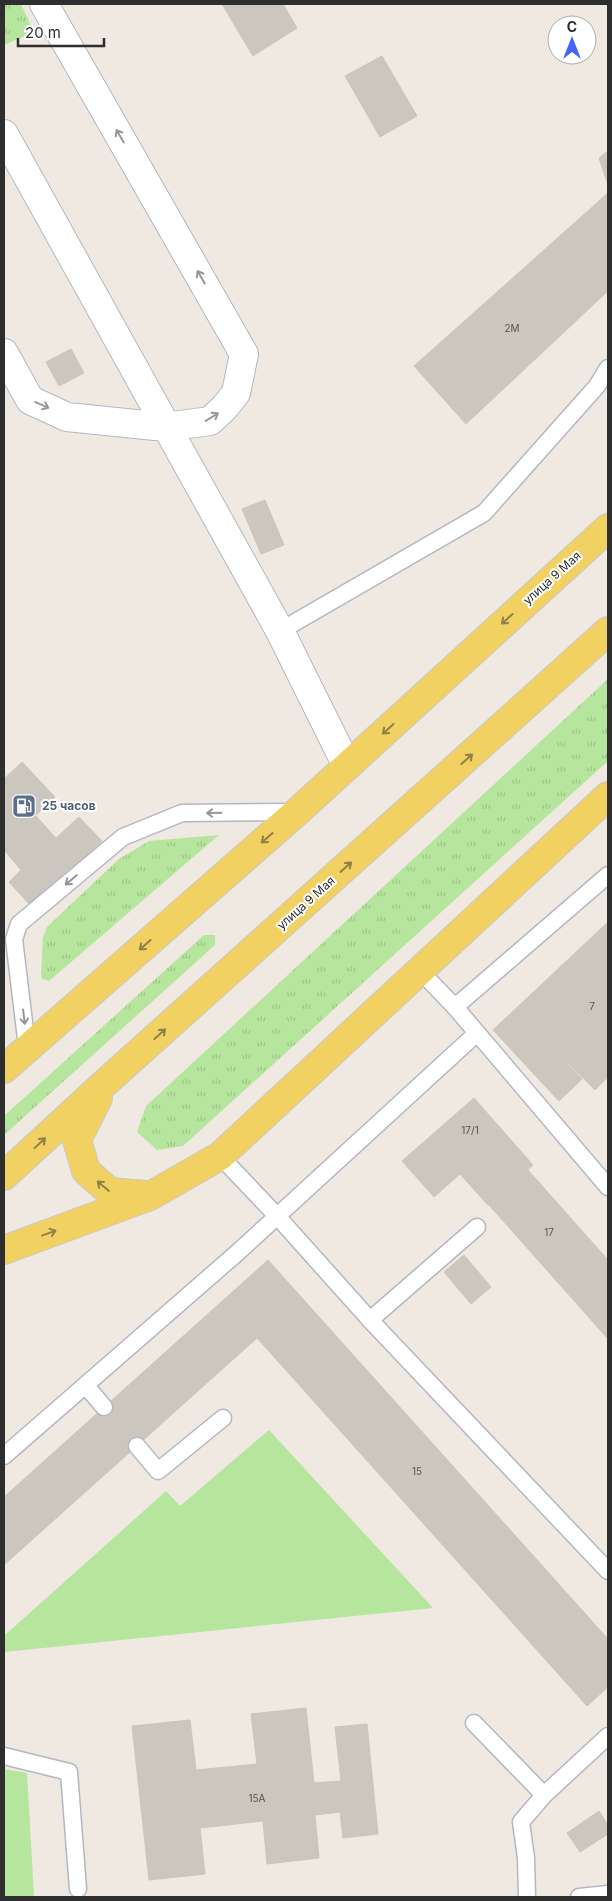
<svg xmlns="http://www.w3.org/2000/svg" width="612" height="1901" font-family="Inter,sans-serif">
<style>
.grass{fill:url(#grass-tufts)}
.park{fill:#b6e59e}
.building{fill:#cbc7bf;stroke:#cbc5ba}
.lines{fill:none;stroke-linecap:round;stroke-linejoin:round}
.lane-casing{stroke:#b4b7c1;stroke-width:19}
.street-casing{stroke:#b4b7c1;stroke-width:30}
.primary-casing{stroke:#c9c9c9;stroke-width:30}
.lane{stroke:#fff;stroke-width:16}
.street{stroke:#fff;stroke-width:28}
.primary{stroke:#f2d163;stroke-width:28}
.oneway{stroke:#969696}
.oneway2{stroke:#908048}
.labels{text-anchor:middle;stroke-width:4;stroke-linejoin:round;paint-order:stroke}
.number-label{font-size:10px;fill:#555452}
.street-label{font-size:12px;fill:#2e2e2e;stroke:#fff}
.service-label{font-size:12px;font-weight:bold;fill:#4e5e75;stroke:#fff;text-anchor:start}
</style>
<defs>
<pattern id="grass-tufts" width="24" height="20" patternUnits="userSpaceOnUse" patternTransform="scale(1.25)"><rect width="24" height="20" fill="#b6e59e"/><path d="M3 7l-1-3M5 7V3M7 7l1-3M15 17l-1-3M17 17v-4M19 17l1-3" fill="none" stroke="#9dc588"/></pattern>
</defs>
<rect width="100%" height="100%" fill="#efe9e1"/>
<g class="grass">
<polygon points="4,4 21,4 34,32 4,45"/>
<polygon points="608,679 608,761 183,1146 157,1150 137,1132 146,1106"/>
<polygon points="219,835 49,981 42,979 41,975 43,937 47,927 119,859 149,841"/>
<polygon points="204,935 215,935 215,945 4,1135 4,1116"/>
</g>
<g class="park">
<polygon points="269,1430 433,1608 4,1652 4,1636 166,1491 180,1506"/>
<polygon points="4,1769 27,1773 34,1897 4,1897"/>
</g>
<g class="building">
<polygon points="222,4 283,4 297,28 253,56"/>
<polygon points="382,56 417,116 380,137 345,76"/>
<polygon points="608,151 608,185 599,158"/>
<polygon points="608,193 608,291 466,424 414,366"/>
<polygon points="71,349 84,373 59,386 46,362"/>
<polygon points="265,500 284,545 261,554 242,509"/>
<polygon points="22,762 55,797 4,845 4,779"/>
<polygon points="35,815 56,838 79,817 102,841 31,906 9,882 21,870 4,850 4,845"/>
<polygon points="608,922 608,975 542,1037 582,1079 559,1101 493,1030"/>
<polygon points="608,975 608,1077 595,1090 542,1037"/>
<polygon points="474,1098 533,1165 488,1205 460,1174 434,1197 402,1161"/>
<polygon points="528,1170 608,1260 608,1339 489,1205"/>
<polygon points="464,1255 491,1287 471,1304 444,1272"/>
<polygon points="268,1260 608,1639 608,1687 587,1706 257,1338 4,1565 4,1497"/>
<polygon points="306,1708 314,1783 341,1781 335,1727 367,1724 378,1834 343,1838 340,1812 315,1815 319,1858 267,1864 263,1821 200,1828 205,1874 149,1880 132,1726 190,1720 196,1770 257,1764 251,1714"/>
<polygon points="599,1811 608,1825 608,1834 580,1852 567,1833"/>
</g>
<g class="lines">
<g class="lane-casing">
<g id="lane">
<polyline points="280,631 484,513 597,386 608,368"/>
<polyline points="420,971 455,1007 608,1187"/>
<polyline points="455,1007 608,875"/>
<polyline points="27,1047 14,939 19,924 123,837 182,813 297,812"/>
<polyline points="220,1156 277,1216 370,1320 608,1571"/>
<polyline points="370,1320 477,1227"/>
<polyline points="86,1386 104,1407"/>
<polyline points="137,1446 158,1471 223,1418"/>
<polyline points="4,1456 237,1253 477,1033"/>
<polyline points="474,1723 544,1795"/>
<polyline points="4,1756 69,1772 78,1889"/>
<polyline points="527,1897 526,1858 521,1822 544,1795 608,1736"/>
<polyline points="579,1897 608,1894"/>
</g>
</g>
<g class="street-casing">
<g id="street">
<polyline points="4,134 280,631 347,766"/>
<polyline points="4,353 30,400 67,417 165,427 210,421 224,408 236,393 244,354 44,4"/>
</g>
</g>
<g class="primary-casing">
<g id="primary">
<polyline points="4,1069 297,812 608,528"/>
<polyline points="98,1098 77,1140 86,1171 110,1192 146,1195"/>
<polyline points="4,1176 105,1083 608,631"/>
<polyline points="4,1250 150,1196 220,1156 608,796"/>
</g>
</g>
<use href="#lane" class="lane"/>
<use href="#street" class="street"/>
<use href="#primary" class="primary"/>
</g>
<defs><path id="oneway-shaft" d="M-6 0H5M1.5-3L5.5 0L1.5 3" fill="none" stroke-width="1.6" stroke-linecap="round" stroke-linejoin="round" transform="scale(1.25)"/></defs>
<g class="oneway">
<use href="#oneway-shaft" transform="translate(120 136) rotate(-120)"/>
<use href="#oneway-shaft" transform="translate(201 277) rotate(-120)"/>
<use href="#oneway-shaft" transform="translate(42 405) rotate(24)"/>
<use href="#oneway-shaft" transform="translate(212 417) rotate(-32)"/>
<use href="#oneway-shaft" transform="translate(214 813) rotate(179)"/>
<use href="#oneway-shaft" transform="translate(71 880) rotate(140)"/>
<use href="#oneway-shaft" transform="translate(24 1017) rotate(83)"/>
</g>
<g class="oneway2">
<use href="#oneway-shaft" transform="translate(507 619) rotate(138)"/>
<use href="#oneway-shaft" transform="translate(388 729) rotate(138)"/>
<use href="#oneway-shaft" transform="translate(467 759) rotate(-42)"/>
<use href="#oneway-shaft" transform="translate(267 838) rotate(139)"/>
<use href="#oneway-shaft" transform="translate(346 867) rotate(-42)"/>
<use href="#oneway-shaft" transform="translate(145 945) rotate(139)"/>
<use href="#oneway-shaft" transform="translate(160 1034) rotate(-42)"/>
<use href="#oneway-shaft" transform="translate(40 1143) rotate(-43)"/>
<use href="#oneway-shaft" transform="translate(103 1186) rotate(-140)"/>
<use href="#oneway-shaft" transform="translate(49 1233) rotate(-20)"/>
</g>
<defs>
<g id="fuel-square" transform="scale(1.25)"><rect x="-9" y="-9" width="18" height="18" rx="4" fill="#5c6f8a" stroke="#fff"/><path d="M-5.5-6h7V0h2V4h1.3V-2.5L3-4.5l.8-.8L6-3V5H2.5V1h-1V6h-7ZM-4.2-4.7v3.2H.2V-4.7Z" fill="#fff"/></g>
</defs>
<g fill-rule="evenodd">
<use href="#fuel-square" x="24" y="806"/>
</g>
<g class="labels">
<g class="number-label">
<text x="512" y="332">2М</text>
<text x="592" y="1010">7</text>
<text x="470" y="1134">17/1</text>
<text x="549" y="1236">17</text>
<text x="417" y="1475">15</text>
<text x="257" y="1802">15А</text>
</g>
<g class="street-label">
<text transform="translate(552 578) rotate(-42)" y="4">улица 9 Мая</text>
<text transform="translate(306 903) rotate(-42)" y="4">улица 9 Мая</text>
</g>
<g class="service-label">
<text x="42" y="810">25 часов</text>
</g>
</g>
<rect width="612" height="1901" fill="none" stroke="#2e2e2e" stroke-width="10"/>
<g transform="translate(572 40)"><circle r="24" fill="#ffffff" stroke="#ababab"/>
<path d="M0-4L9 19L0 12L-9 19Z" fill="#4264fb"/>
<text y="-8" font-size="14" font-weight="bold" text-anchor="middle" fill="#2e2e2e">С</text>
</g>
<path d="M18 38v8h86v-8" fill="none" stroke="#2e2e2e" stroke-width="2.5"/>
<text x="25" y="38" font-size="15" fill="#2e2e2e" stroke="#ffffff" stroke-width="4" paint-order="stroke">20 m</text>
</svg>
